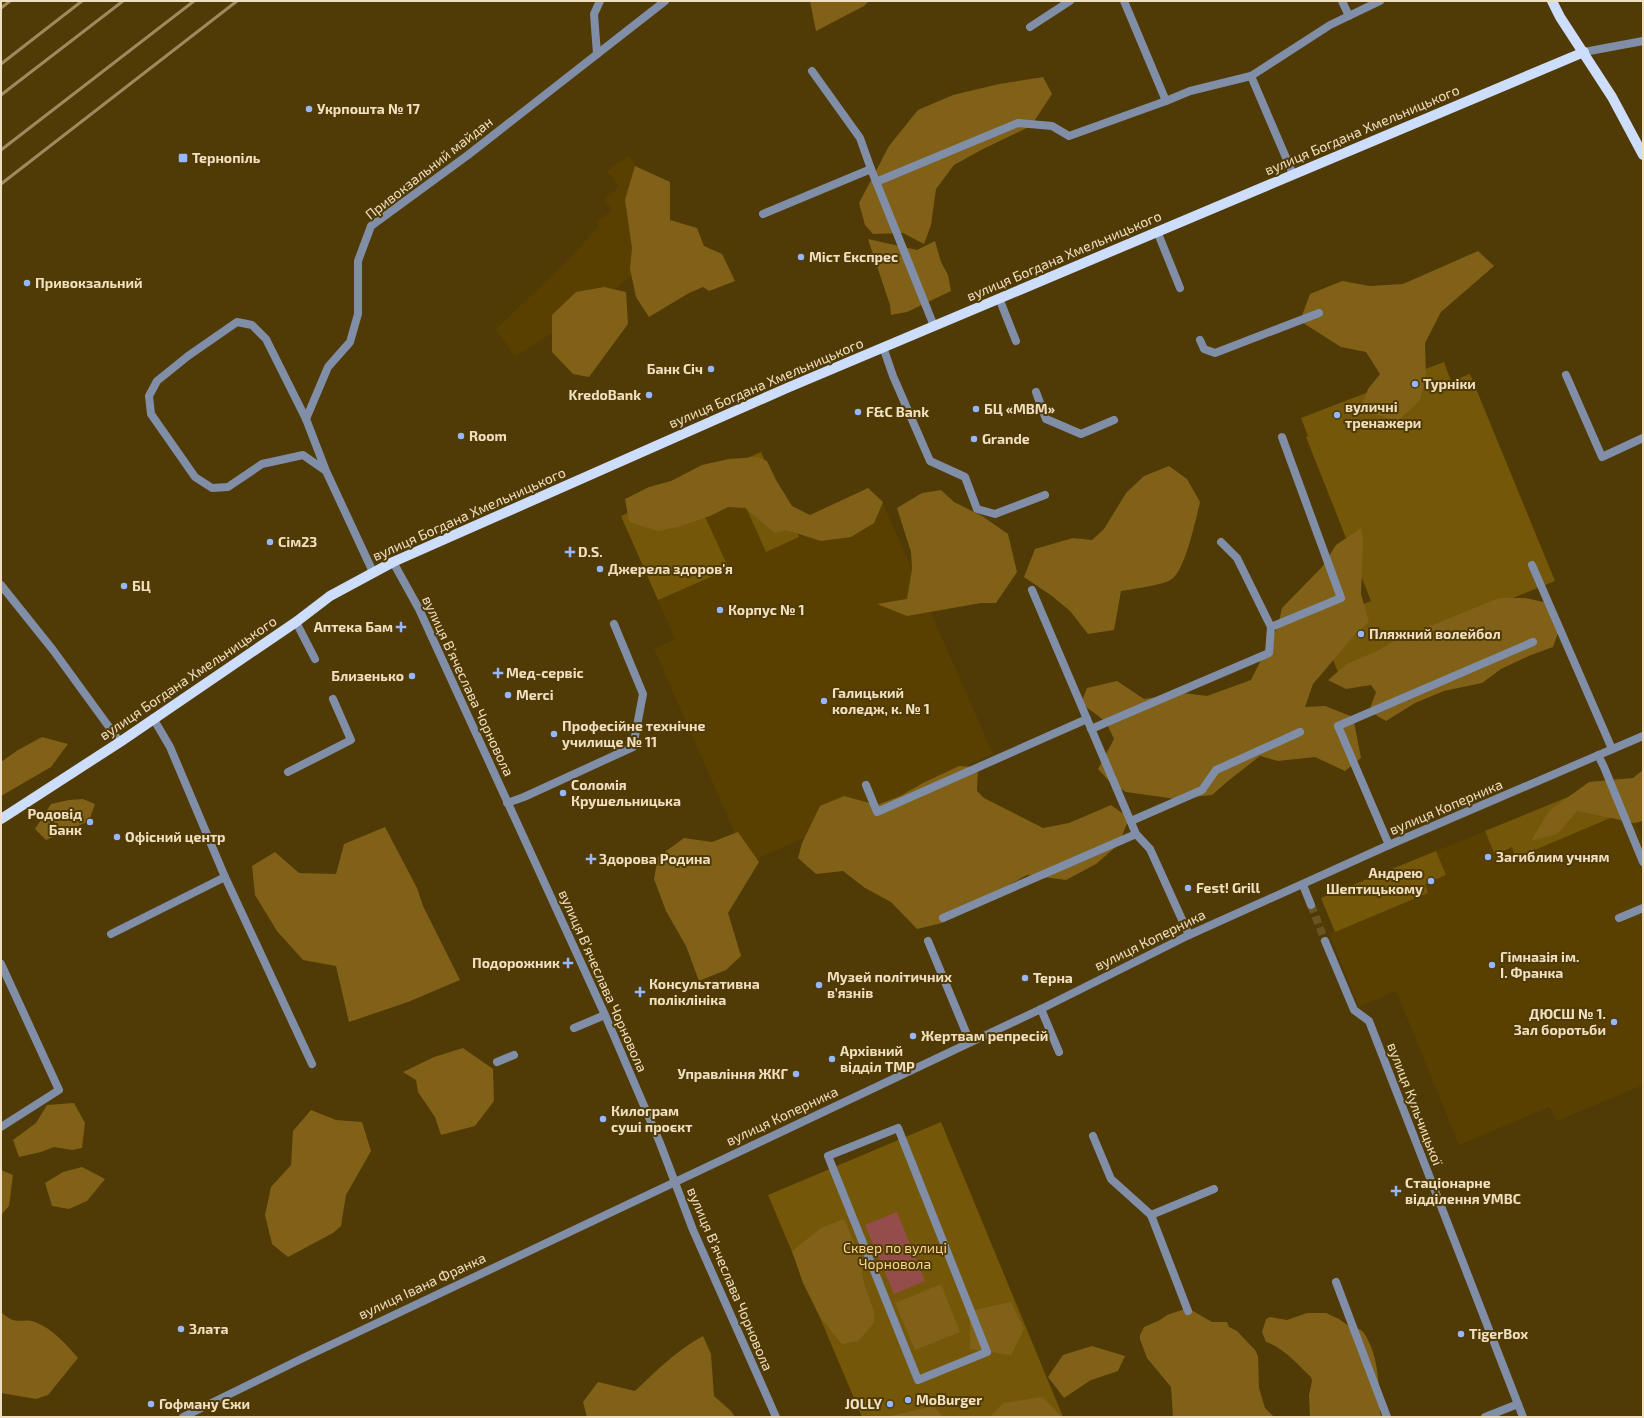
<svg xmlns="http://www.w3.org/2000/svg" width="1644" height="1418" font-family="'Exo 2',sans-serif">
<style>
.built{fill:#594000}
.green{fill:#75570a}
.forest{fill:#816117}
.water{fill:#944d4a}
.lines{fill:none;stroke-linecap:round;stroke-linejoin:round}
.street-tunnel{stroke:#685321;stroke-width:8;stroke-dasharray:8 4;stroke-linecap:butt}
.lane{stroke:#818ea7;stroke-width:8}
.street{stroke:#818ea7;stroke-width:8}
.primary{stroke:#cdddfc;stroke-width:10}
.rail{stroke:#9d8a5f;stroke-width:3}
.poi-dot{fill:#94b7fd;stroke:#503a05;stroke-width:1.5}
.labels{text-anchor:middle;stroke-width:4;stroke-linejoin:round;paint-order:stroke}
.poi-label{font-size:14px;font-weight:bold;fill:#f0e0c1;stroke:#503a05;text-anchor:start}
.street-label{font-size:14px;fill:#f0e0c1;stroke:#503a05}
.park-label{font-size:14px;fill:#fcd78e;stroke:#503a05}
</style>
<rect width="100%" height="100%" fill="#503a05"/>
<g class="built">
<polygon points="629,155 642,175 645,265 590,309 515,357 496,329 570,258 599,226 596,223 612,210 604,200 619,187 607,171"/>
<polygon points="761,451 800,537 881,499 993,754 748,863 654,649 675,639 621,517"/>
<polygon points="1617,777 1643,843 1643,1085 1557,1121 1550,1107 1459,1145 1396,991 1359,1007 1329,934 1335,931 1321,898"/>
</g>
<g class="green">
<polygon points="1444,362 1451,381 1415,395 1470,374 1555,581 1403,642 1338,672 1318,623 1371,601 1306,437 1308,436 1301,418 1366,393 1373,411 1378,387"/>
<polygon points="761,452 799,537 766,552 728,467"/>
<polygon points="690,484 729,569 658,600 621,516"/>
<polygon points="1602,783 1615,816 1516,858 1512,847 1495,855 1485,831"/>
<polygon points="1436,851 1446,875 1425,884 1428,893 1335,932 1321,898"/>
<polygon points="941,1122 1063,1417 862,1417 768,1195"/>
</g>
<g class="forest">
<polygon points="810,1 869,1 864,6 816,31"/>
<polygon points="1043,77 1052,94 1031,126 983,149 954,165 936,189 931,225 924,244 903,233 873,234 865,225 859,203 889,146 918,110 953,95 999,84"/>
<polygon points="635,166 670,182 670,220 697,228 704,246 722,254 735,281 709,291 703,287 689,293 649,317 636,297 630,269 632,248 625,200"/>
<polygon points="868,239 917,250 935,241 941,262 948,275 951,291 907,312 891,315 890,305"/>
<polygon points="1478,251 1494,266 1441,312 1425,343 1426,374 1420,400 1398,421 1360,410 1368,389 1380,374 1366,352 1341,347 1300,321 1310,294 1342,281 1370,286 1403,284"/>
<polygon points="604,287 626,292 628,324 589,377 573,374 552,352 552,315 576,292"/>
<polygon points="757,457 767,461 776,480 792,506 810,515 868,488 883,502 874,523 851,537 821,541 786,530 775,533 745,508 728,507 710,516 678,527 658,531 629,522 625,499 649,487 671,481 702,465 729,459"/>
<path d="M1169,466L1187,479L1200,502C1196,519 1185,570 1172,579C1164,585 1132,589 1121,591L1114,630L1088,634L1070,611L1052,596L1024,577L1035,549L1073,538L1092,540L1104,529L1126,493L1144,476Z"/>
<polygon points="941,490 954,502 982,516 1008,534 1017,572 996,603 981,603 907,616 877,604 907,599 912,569 911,552 897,508 922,493"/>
<polygon points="1361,528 1363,541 1361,594 1369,622 1352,638 1313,684 1305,707 1325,706 1353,717 1361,758 1345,771 1315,757 1278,761 1260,756 1228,781 1212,795 1176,799 1126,792 1110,782 1098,769 1114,739 1106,722 1081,703 1087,688 1117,681 1144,699 1183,693 1207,696 1251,680 1278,626 1282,608 1322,567 1336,545"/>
<polygon points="1499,598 1525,598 1553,604 1560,627 1553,647 1531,655 1501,669 1482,683 1444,691 1415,703 1386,721 1369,711 1376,692 1371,685 1346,689 1328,680 1347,664 1377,651 1396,640"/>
<polygon points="42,737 68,744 51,767 1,796 1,762 18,750"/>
<polygon points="959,766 978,767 977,791 984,798 1043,828 1069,823 1111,805 1129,818 1119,844 1096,864 1066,880 1027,875 942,923 917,929 891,902 865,888 843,871 816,874 798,858 802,843 820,806 844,796 877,805 900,796 923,783"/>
<polygon points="1643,770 1643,821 1635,823 1577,811 1557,834 1531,841 1549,811 1589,782 1633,778"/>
<polygon points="83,799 95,804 89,821 46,840 35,829 51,804 69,800"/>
<polygon points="385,827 417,888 423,906 460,980 408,1002 349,1022 336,966 303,960 277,931 255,895 252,866 275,852 299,873 336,874 344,844"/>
<polygon points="738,832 759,862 728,913 741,956 726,970 699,981 686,946 666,911 654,879 658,857 684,838 712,842"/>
<polygon points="463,1048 493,1069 494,1101 475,1126 441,1135 435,1117 418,1092 416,1080 403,1072 434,1057"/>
<polygon points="74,1103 85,1123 82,1148 72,1150 54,1147 41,1152 19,1157 13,1140 36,1123 47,1105"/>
<polygon points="311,1110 336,1120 362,1122 371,1151 346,1195 341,1226 333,1233 288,1257 272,1244 265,1215 271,1187 291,1165 293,1131"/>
<polygon points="82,1167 105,1179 87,1201 69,1209 52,1206 45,1183 63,1172"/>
<polygon points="1,1170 13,1175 9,1206 1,1215"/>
<polygon points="844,1219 859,1254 864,1283 874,1312 874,1323 858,1341 842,1344 820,1317 803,1283 792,1251 821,1228"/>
<polygon points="941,1284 960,1332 915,1350 895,1303"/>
<polygon points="1011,1302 1024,1329 1011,1355 970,1349 970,1311"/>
<polygon points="1188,1308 1212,1322 1227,1322 1229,1327 1237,1331 1255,1350 1258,1356 1259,1388 1265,1408 1274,1417 1173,1417 1171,1387 1147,1358 1140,1339 1140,1335 1144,1327 1160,1320 1167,1315"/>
<path d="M1,1312C17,1327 20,1317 35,1322C53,1329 66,1344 78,1358L48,1395L36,1399L1,1393Z"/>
<path d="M1307,1313H1326L1339,1319L1349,1326L1361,1330L1364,1333C1379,1356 1379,1386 1380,1413L1382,1417H1310L1309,1395L1312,1381L1311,1377C1298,1365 1283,1347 1266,1342L1262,1332L1266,1319L1270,1317L1287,1320Z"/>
<path d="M703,1336L711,1354L714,1396L731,1411L735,1417H587L583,1402L598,1382L635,1391C656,1371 677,1350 703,1336Z"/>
<polygon points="1092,1346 1125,1356 1118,1371 1091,1380 1064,1398 1048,1377 1063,1355"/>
<polygon points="1042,1397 1062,1417 990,1417 1003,1403"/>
<polygon points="934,1406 943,1417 886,1417"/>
</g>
<polygon class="water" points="897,1212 925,1281 894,1294 865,1225"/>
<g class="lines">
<polyline class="street-tunnel" points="1311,905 1325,941"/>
<g class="lane">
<polyline points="1124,1 1166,101"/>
<polyline points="1342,1 1349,16"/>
<polyline points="1030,27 1070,1"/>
<polyline points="597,54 594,14 600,1"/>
<polyline points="812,71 860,138 871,169"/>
<polyline points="1293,174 1251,76 1330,25 1380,1"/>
<polyline points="876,182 1018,123 1052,126 1069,136 1166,101 1190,91 1251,76"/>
<polyline points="763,214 871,169 934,326"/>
<polyline points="1157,231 1180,288"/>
<polyline points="999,298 1016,341"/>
<polyline points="1200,340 1204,349 1215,353 1319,313"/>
<polyline points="883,347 893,376 930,461 965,477 977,509 995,514 1045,495"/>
<polyline points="1566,375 1602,457 1643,438"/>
<polyline points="1036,392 1046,419 1081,434 1114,420"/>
<polyline points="306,419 328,367 350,342 358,314 358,261 371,226 468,155 665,1"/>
<polyline points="326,471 303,455 262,464 228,487 212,488 195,477 151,414 149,396 157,381 188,356 237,322 252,325 266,339 306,419 326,471 373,572"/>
<polyline points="1221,542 1237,558 1271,627"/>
<polyline points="1532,565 1612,749"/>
<polyline points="1,585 53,650 120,742"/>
<polyline points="1032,590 1087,719"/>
<polyline points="296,622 315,659"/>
<polyline points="1091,729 1269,653 1271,627 1341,598 1282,437"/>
<polyline points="1598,755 1604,767 1643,862"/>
<polyline points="288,772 351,740 333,699"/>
<polyline points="866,785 877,812 1087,719 1136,834 1150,849 1189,935"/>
<polyline points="507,803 524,797 633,747 643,694 614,624"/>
<polyline points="1131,821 1202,790 1216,770 1300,732"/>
<polyline points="1389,845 1338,726 1533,642"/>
<polyline points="225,877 312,1064"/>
<polyline points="943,918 1136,834"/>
<polyline points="1619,918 1643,908"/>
<polyline points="111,934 225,877 170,747 153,718"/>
<polyline points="928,941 970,1042"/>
<polyline points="1,964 59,1090 1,1127"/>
<polyline points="1041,1009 1059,1052"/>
<polyline points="574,1028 605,1015"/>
<polyline points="497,1062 514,1055"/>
<polyline points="1093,1136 1111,1179 1151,1215 1214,1189"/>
<polyline points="1151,1215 1188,1311"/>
<polyline points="1336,1282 1387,1417"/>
<polyline points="1485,1417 1518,1404"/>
</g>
<g class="street">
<polyline points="1584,52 1643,41"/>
<polyline points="393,562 419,609 605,1015 660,1143 693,1230 776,1417"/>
<polyline points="1303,885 1311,905"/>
<polyline points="1325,941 1354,1010 1369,1021 1523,1417"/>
<polygon points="898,1128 987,1352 918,1380 828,1156"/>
<polyline points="183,1417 301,1359 1041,1009 1189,935 1389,845 1643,736"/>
</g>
<g class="primary">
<polyline points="1552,1 1560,17 1612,97 1643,155"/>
<polyline points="1,819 120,742 296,622 330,596 393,562 787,388 1584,52"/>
</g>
<g class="rail">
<polyline points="1,8 10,1"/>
<polyline points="1,64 82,1"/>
<polyline points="1,95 123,1"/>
<polyline points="1,150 194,1"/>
<polyline points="1,184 237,1"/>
</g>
</g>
<g class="poi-dot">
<circle cx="309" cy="109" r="4"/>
<rect x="178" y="153" width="10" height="10" rx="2"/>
<circle cx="801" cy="257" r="4"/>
<circle cx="27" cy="283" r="4"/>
<circle cx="711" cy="369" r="4"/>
<circle cx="1415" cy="384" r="4"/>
<circle cx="649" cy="395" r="4"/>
<circle cx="976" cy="409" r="4"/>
<circle cx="858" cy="412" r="4"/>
<circle cx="1337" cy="415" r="4"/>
<circle cx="461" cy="436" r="4"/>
<circle cx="974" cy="439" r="4"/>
<circle cx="270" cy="542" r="4"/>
<path d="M568 546h4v4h4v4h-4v4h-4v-4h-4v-4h4z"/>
<circle cx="600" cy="569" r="4"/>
<circle cx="124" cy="586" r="4"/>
<circle cx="720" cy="610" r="4"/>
<path d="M399 621h4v4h4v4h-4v4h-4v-4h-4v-4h4z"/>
<circle cx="1361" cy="634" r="4"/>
<path d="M496 667h4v4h4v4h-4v4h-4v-4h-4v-4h4z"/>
<circle cx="412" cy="676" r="4"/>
<circle cx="508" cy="695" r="4"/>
<circle cx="824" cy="701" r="4"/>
<circle cx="554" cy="734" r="4"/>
<circle cx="563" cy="793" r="4"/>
<circle cx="90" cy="822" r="4"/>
<circle cx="117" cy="837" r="4"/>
<circle cx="1488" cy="857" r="4"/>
<path d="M589 853h4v4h4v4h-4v4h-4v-4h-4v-4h4z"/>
<circle cx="1431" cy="881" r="4"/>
<circle cx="1188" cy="888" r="4"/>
<path d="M566 957h4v4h4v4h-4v4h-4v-4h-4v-4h4z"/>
<circle cx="1492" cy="965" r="4"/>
<circle cx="1025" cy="978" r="4"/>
<circle cx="819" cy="985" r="4"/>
<path d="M638 986h4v4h4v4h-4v4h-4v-4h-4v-4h4z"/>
<circle cx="1614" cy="1022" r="4"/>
<circle cx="913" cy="1036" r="4"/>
<circle cx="832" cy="1059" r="4"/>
<circle cx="796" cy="1074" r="4"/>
<circle cx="603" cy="1119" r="4"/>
<path d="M1394 1185h4v4h4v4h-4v4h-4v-4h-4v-4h4z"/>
<circle cx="181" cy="1329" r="4"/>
<circle cx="1461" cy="1334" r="4"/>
<circle cx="908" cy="1400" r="4"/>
<circle cx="151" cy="1404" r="4"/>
<circle cx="890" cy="1404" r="4"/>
</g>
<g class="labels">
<g class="poi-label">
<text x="317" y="114">Укрпошта № 17</text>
<text x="192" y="163">Тернопіль</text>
<text x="809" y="262">Міст Експрес</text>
<text x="35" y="288">Привокзальний</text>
<text x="703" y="374" text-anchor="end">Банк Січ</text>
<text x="1423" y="389">Турніки</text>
<text x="641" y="400" text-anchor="end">KredoBank</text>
<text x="1345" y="412">вуличні<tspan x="1345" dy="16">тренажери</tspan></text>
<text x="984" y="414">БЦ «МВМ»</text>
<text x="866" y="417">F&amp;C Bank</text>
<text x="469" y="441">Room</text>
<text x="982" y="444">Grande</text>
<text x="278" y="547">Сім23</text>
<text x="578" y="557">D.S.</text>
<text x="608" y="574">Джерела здоров'я</text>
<text x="132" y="591">БЦ</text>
<text x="728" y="615">Корпус № 1</text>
<text x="393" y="632" text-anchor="end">Аптека Бам</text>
<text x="1369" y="639">Пляжний волейбол</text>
<text x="506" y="678">Мед-сервіс</text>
<text x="404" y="681" text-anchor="end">Близенько</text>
<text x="832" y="698">Галицький<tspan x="832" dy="16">коледж, к. № 1</tspan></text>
<text x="516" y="700">Merci</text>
<text x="562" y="731">Професійне технічне<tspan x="562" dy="16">училище № 11</tspan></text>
<text x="571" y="790">Соломія<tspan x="571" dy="16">Крушельницька</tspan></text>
<text x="82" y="819" text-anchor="end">Родовід<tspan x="82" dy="16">Банк</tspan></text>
<text x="125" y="842">Офісний центр</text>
<text x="1496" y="862">Загиблим учням</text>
<text x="599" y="864">Здорова Родина</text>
<text x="1423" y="878" text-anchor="end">Андрею<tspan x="1423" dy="16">Шептицькому</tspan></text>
<text x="1196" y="893">Fest! Grill</text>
<text x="1500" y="962">Гімназія ім.<tspan x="1500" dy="16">І. Франка</tspan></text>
<text x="560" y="968" text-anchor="end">Подорожник</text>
<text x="827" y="982">Музей політичних<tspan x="827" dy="16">в’язнів</tspan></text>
<text x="1033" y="983">Терна</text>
<text x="649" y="989">Консультативна<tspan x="649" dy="16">поліклініка</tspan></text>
<text x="1606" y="1019" text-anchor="end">ДЮСШ № 1.<tspan x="1606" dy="16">Зал боротьби</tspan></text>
<text x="921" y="1041">Жертвам репресій</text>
<text x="840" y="1056">Архівний<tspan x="840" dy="16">відділ ТМР</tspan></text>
<text x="788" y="1079" text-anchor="end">Управління ЖКГ</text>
<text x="611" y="1116">Килограм<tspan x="611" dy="16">суші проєкт</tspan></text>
<text x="1405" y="1188">Стаціонарне<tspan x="1405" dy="16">відділення УМВС</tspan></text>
<text x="189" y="1334">Злата</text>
<text x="1469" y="1339">TigerBox</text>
<text x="916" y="1405">MoBurger</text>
<text x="159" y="1409">Гофману Єжи</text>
<text x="882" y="1409" text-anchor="end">JOLLY</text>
</g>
<g class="street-label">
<text transform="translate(1362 130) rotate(-23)" y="5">вулиця Богдана Хмельницького</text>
<text transform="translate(429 168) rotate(-38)" y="5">Привокзальний майдан</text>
<text transform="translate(1064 256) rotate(-23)" y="5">вулиця Богдана Хмельницького</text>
<text transform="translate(766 383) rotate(-23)" y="5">вулиця Богдана Хмельницького</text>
<text transform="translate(469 514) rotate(-24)" y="5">вулиця Богдана Хмельницького</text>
<text transform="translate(188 678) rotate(-34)" y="5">вулиця Богдана Хмельницького</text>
<text transform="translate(468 686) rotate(65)" y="5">вулиця Вʼячеслава Чорновола</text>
<text transform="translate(1446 807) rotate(-23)" y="5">вулиця Коперника</text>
<text transform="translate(1150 940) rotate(-26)" y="5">вулиця Коперника</text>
<text transform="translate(603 981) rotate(66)" y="5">вулиця Вʼячеслава Чорновола</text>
<text transform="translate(1415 1104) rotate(69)" y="5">вулиця Кульчицької</text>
<text transform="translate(782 1116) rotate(-25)" y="5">вулиця Коперника</text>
<text transform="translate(730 1279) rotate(67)" y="5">вулиця Вʼячеслава Чорновола</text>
<text transform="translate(422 1286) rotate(-25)" y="5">вулиця Івана Франка</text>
</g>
<g class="park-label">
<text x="895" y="1253">Сквер по вулиці<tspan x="895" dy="16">Чорновола</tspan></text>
</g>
</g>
<rect width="1644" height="1418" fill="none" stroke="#f0e0c1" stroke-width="4"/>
</svg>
